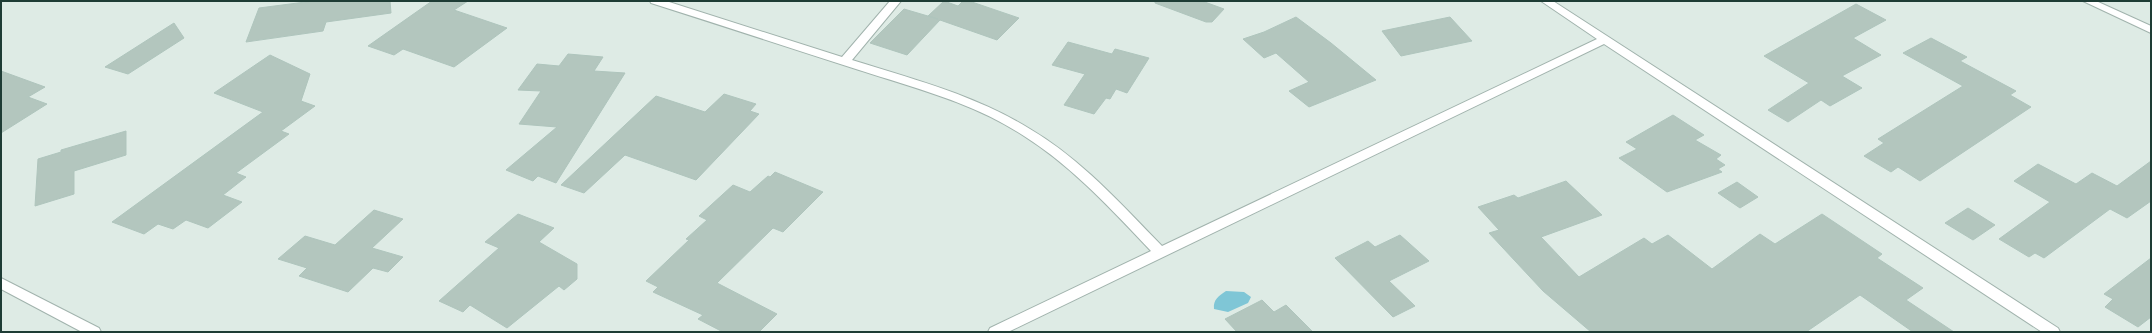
<svg xmlns="http://www.w3.org/2000/svg" width="2152" height="333" font-family="'Roboto Condensed',sans-serif">
<style>
.water{fill:#7fc6d6}
.building{fill:#b3c6be;stroke:#afc5bd}
.lines{fill:none;stroke-linecap:round;stroke-linejoin:round}
.minor-casing{stroke:#a1b3ad;stroke-width:2}
.minor{fill:#fff;fill-rule:evenodd}
</style>
<rect width="100%" height="100%" fill="#deebe5"/>
<path class="water" d="M1226,291L1244,292L1251,297L1248,303L1228,312L1214,309C1213,299 1219,296 1226,291Z"/>
<g class="building">
<polygon points="313,1 390,1 391,13 326,22 323,31 246,42 259,8"/>
<polygon points="432,1 468,1 454,10 507,28 454,67 403,49 394,55 368,46"/>
<polygon points="944,1 958,6 963,1 969,1 1019,18 997,40 940,20 907,55 870,43 904,9 938,19 928,16"/>
<polygon points="1155,1 1202,1 1224,9 1212,22 1206,22 1155,3"/>
<polygon points="1856,4 1886,20 1853,38 1881,55 1842,76 1862,88 1830,106 1821,100 1788,122 1768,110 1809,83 1764,56"/>
<polygon points="1296,17 1331,43 1376,80 1309,107 1289,91 1309,82 1276,53 1264,58 1243,39 1264,32"/>
<polygon points="1450,17 1472,41 1401,56 1382,31"/>
<polygon points="174,23 184,38 128,74 105,67"/>
<polygon points="1931,38 1967,57 1960,61 2016,91 2010,95 2031,107 1920,181 1898,167 1891,172 1864,156 1884,143 1878,139 1963,86 1903,53"/>
<polygon points="1068,42 1112,54 1115,49 1149,58 1127,93 1116,89 1110,99 1106,98 1094,114 1064,105 1085,74 1052,65"/>
<polygon points="568,54 603,57 594,71 625,73 556,183 538,176 533,181 506,170 557,127 519,124 541,91 518,90 537,64 559,66"/>
<polygon points="270,55 310,74 301,101 315,106 281,131 289,134 236,173 246,177 223,195 242,202 208,228 186,220 173,229 158,224 144,234 112,222 263,112 214,93"/>
<polygon points="1,71 45,87 28,97 47,104 1,133"/>
<polygon points="724,94 756,104 750,111 759,114 696,180 625,155 584,193 561,185 656,96 705,112"/>
<polygon points="1673,115 1704,135 1695,140 1721,155 1716,159 1725,165 1718,169 1722,172 1667,192 1619,158 1637,149 1626,142"/>
<polygon points="126,131 126,155 74,171 74,194 35,206 38,159 61,152 61,150"/>
<polygon points="2151,161 2151,201 2127,218 2110,209 2044,258 2035,253 2029,257 1999,239 2050,202 2014,181 2038,164 2076,184 2092,173 2117,186"/>
<polygon points="775,172 823,192 783,232 773,228 717,283 777,314 759,332 723,332 698,319 703,315 653,292 658,287 646,281 689,240 686,239 707,220 699,216 733,185 750,192 768,176 770,177"/>
<polygon points="1566,181 1602,215 1541,237 1579,277 1644,238 1652,244 1668,235 1712,269 1760,234 1775,244 1822,214 1882,254 1877,258 1923,288 1906,300 1954,332 1913,332 1860,295 1806,332 1591,332 1543,291 1489,233 1499,230 1478,207 1514,195 1518,198"/>
<polygon points="1737,182 1758,197 1740,208 1718,193"/>
<polygon points="1968,208 1995,225 1973,240 1945,223"/>
<polygon points="374,210 403,219 372,248 403,257 388,272 373,268 348,292 299,276 307,268 278,259 305,236 335,245"/>
<polygon points="518,214 554,228 539,242 577,264 577,279 564,290 559,286 507,328 470,305 463,312 439,301 499,248 485,242"/>
<polygon points="1400,235 1429,261 1389,281 1415,306 1393,317 1335,258 1368,241 1375,247"/>
<polygon points="2151,258 2151,317 2138,327 2105,307 2113,299 2104,294"/>
<polygon points="1262,300 1274,312 1286,305 1313,332 1237,332 1225,319"/>
</g>
<g class="lines">
<g class="minor-casing">
<g id="minor">
<path d="M650,1H666L842,57L890,1H901L852,60C913,79 975,95 1030,129C1081,159 1121,204 1162,246L1597,39L1541,1H1553L2058,328L2060,332H2042L1604,44L1008,332H988L990,328L1151,251C1112,210 1073,167 1024,136C974,103 915,88 859,70C790,48 721,25 651,3Z"/>
<polygon points="2083,1 2096,1 2151,26 2151,33"/>
<polygon points="1,278 99,328 101,332 82,332 1,289"/>
</g>
</g>
<use href="#minor" class="minor"/>
</g>
<rect width="2152" height="333" fill="none" stroke="#1e3c35" stroke-width="4"/>
</svg>
